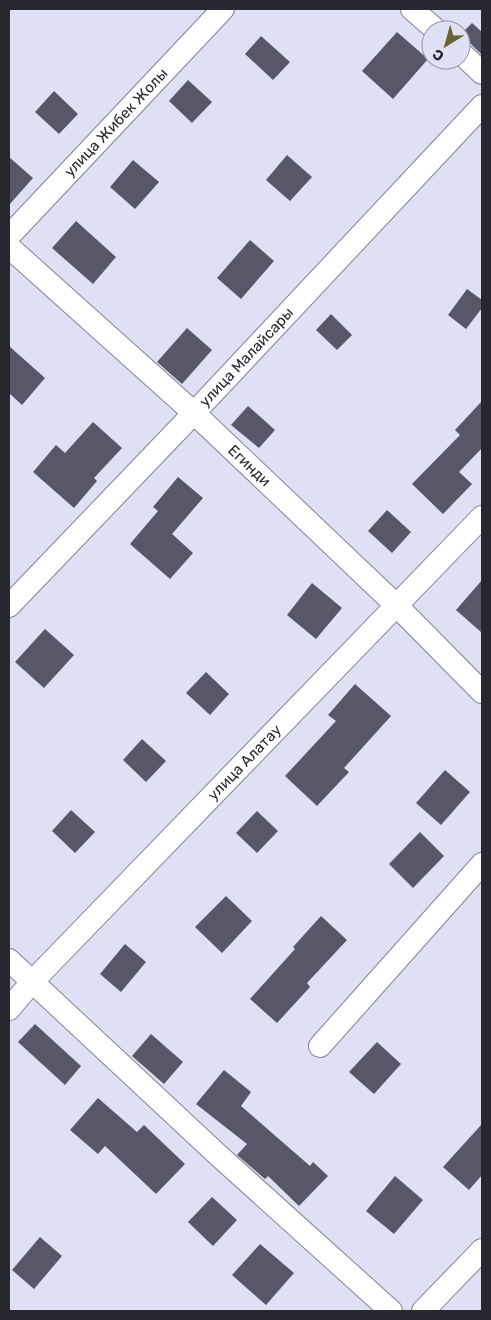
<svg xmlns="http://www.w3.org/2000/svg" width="491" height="1320" font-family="Rubik,sans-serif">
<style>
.building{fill:#575768}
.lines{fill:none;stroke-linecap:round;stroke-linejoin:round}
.street-casing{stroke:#828295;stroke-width:24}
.street{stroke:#fff;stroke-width:22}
.labels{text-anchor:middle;stroke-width:5;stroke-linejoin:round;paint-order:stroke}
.street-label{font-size:15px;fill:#27272f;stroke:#e0e0f5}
</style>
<rect width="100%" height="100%" fill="#e0e0f5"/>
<g class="building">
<polygon points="472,23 482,32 482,55 470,43 465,40 461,40 461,34"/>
<polygon points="397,32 428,59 393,99 362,71"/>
<polygon points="261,36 290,62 273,80 245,54"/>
<polygon points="188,80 212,102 192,123 169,101"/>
<polygon points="54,91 78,114 59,134 35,112"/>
<polygon points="287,155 312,177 290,201 266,180"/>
<polygon points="9,157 33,178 9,205"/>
<polygon points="133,160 159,182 135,209 110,187"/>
<polygon points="76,221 116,257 93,284 52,248"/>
<polygon points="250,240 274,261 241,299 217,278"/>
<polygon points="467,289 482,300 482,308 466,329 448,315"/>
<polygon points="331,314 352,335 337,350 316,330"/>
<polygon points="187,328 212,350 182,384 157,362"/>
<polygon points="9,346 45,378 22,405 9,393"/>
<polygon points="482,401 482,448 459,472 472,484 443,514 412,484 460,435 455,430"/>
<polygon points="248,406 275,430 259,448 231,425"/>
<polygon points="93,422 122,448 94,478 97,481 74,508 33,472 56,445 65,453"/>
<polygon points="178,477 203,498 172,534 193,553 170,579 130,544 158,511 153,507"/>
<polygon points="387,510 411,532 392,553 368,531"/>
<polygon points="482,580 482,633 456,610"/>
<polygon points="312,583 342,608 316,639 287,615"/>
<polygon points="45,629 74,655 44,688 15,662"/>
<polygon points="206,672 229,694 210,715 186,693"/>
<polygon points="355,684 391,716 344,768 349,772 317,806 285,776 336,721 328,715"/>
<polygon points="142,739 166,761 146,782 123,760"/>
<polygon points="445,770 470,792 441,825 416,803"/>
<polygon points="71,810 95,832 75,853 52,831"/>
<polygon points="257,811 278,831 257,853 236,833"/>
<polygon points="420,832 444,856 413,888 389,864"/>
<polygon points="226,896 252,921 222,953 195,927"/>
<polygon points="321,916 347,940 307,983 310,987 277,1023 250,999 295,949 293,947"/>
<polygon points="125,944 146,962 121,992 100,974"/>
<polygon points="35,1024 81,1066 65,1085 18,1042"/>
<polygon points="151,1034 183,1062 164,1084 132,1056"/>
<polygon points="377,1042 401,1064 374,1094 349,1072"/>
<polygon points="224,1070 251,1092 241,1106 310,1166 313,1162 328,1176 299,1206 268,1176 265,1179 237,1155 247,1144 196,1104"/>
<polygon points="98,1098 137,1132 144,1125 185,1164 156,1194 105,1146 98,1154 70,1130"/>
<polygon points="482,1124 482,1175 469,1190 443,1167"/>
<polygon points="395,1176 423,1200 394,1234 366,1211"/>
<polygon points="212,1197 237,1220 213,1246 188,1222"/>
<polygon points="40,1237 62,1256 34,1289 12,1270"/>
<polygon points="260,1244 294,1273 266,1305 232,1275"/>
</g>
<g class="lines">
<g class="street-casing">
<g id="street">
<polyline points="412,9 436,30"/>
<polyline points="461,53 482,73"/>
<path id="s1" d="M9,236L223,9"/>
<path id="s2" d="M9,247L194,413L397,606L482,692"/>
<path id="s3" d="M9,606L194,413L482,106"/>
<polyline points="9,960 218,1155 391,1311"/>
<path id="s4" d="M9,1009L32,982L482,517"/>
<polyline points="320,1046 482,864"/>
<polyline points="423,1311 482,1250"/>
</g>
</g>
<use href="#street" class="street"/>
</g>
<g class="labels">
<g class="street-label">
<text dy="5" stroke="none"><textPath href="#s1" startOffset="156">улица Жибек Жолы</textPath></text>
<text dy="5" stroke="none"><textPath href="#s3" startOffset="344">улица Малайсары</textPath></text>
<text dy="5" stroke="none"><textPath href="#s2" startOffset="325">Егинди</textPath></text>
<text dy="5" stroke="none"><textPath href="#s4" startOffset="341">улица Алатау</textPath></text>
</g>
</g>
<rect width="491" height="1320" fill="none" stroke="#27272f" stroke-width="20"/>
<g transform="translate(446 45) rotate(217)"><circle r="24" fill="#e0e0f5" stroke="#9696a6"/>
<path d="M0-4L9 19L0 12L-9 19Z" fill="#676431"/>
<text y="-8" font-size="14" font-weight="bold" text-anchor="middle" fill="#27272f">С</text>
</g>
</svg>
